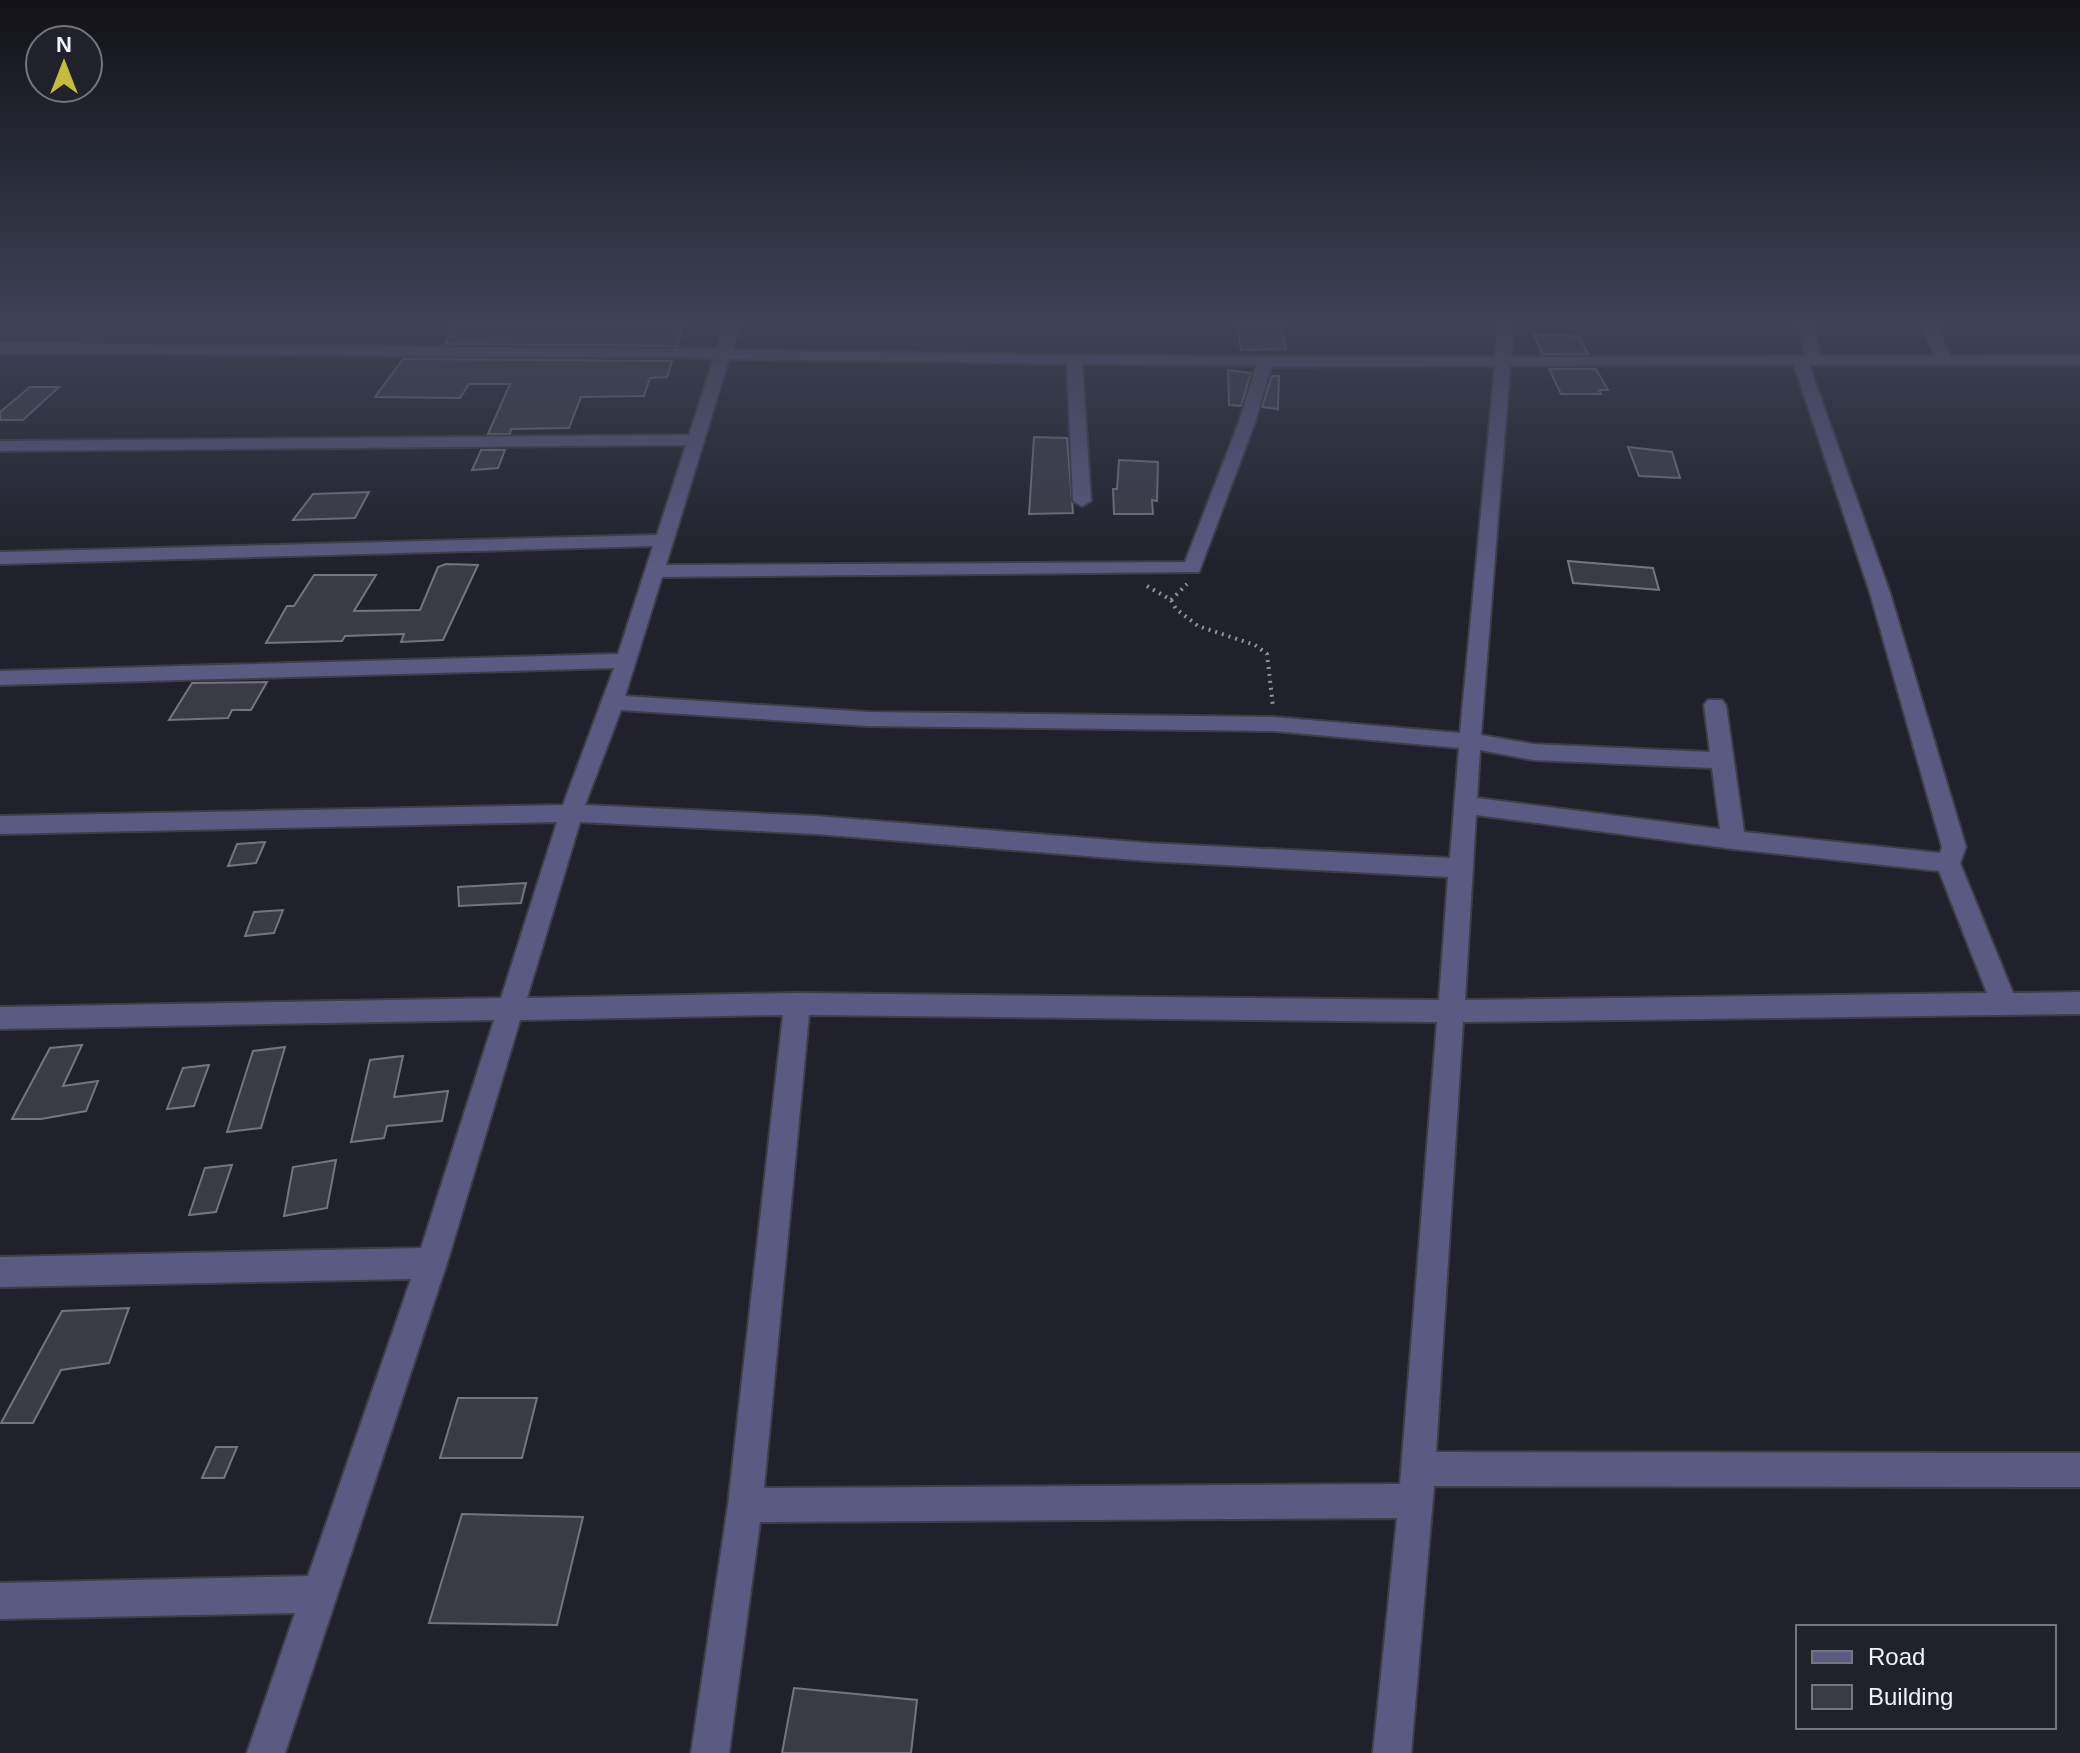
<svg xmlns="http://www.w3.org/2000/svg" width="2080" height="1753" font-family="Helvetica,sans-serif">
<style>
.building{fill:#3b3b45;stroke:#757580;stroke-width:2}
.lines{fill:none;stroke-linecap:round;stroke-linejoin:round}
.minor-casing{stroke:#3d3e47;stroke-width:4}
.path{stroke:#92929a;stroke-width:4;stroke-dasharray:2 5;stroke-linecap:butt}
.minor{fill:#5b5a82;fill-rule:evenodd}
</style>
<rect width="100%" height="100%" fill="#20212a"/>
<g class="building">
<polygon points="457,323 684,323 677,346 445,344"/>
<polygon points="1237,323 1280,323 1286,349 1241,350"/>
<polygon points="1534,335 1579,336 1588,354 1542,354"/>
<polygon points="403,359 672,361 667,377 650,378 644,396 581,397 569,428 511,429 510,434 488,434 510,384 469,384 460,398 375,397"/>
<polygon points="1549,369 1596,369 1608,390 1599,390 1601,394 1561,394"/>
<polygon points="1228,370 1251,373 1241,406 1229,405"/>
<polygon points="1272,376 1279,376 1278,409 1262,407"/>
<polygon points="30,387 59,387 23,420 0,420 0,412"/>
<polygon points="1034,437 1067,438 1073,513 1029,514"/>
<polygon points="1628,447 1672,452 1680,478 1639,476"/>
<polygon points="481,450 505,450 498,468 472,470"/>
<polygon points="1119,460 1158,462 1157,501 1152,500 1153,514 1114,514 1113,489 1117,489"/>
<polygon points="369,492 355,518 293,520 313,494"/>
<polygon points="1568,561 1653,568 1659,590 1573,583"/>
<polygon points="446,564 478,565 443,640 401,642 404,634 345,636 342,641 266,643 287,606 294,606 314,575 376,575 354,611 420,610 438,567"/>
<polygon points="267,682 251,710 232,710 228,718 169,720 192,683"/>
<polygon points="265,842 256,863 228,866 237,844"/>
<polygon points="526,883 521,903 459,906 458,887"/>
<polygon points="283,910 274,933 245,936 254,912"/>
<polygon points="82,1045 63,1086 98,1081 86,1111 41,1119 12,1119 50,1048"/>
<polygon points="285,1047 261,1128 227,1132 253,1051"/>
<polygon points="403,1056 394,1097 448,1091 442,1121 387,1126 384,1138 351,1142 370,1060"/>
<polygon points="209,1065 194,1106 167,1109 183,1068"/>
<polygon points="336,1160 327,1208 284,1216 293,1167"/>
<polygon points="232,1165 216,1212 189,1215 205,1168"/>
<polygon points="129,1308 109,1363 61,1370 33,1423 1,1423 62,1311"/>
<polygon points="458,1398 537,1398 522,1458 440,1458"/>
<polygon points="216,1447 237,1447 224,1478 202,1478"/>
<polygon points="462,1514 583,1517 557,1625 429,1623"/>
<polygon points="794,1688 917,1700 911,1753 782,1753"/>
</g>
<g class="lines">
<g class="minor-casing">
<path id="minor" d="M726,323H740L732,350L1265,357H1495L1499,323H1513L1511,357L1806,356L1797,323H1811L1821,356H1935L1921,323H1935L1950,356L2080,355V365H1809L1890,593L1966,847L1960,863L2013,993L2080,992V1014L1463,1022L1436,1452L2080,1453V1487L1434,1486L1411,1753H1373L1397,1518L760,1522L729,1753H691L728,1505L783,1015L520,1020L447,1263L285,1753H247L295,1613L0,1619V1583L308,1576L411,1279L0,1287V1257L421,1248L494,1020L0,1029V1007L501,998L557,822L0,834V816L563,805L614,668L0,685V671L618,654L653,546L0,564V552L657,535L686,445L0,451V441L689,435L714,358L0,353V343L717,349ZM729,359L1067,364L1073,501L1082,506L1091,501L1082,364L1256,366L1239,422L1185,562L666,565ZM1794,365L1870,593L1942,847L1940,853L1744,832L1726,705L1722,700H1708L1704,705L1710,752L1533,744L1481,735L1510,366ZM1495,366L1460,733L1274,717L868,712L625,696L662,577L1199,572L1255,422L1271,367ZM621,710L868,726L1274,731L1459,748L1450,858L1148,843L816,816L585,805ZM1480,750L1533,760L1712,768L1720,829L1477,798ZM1476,815L1733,849L1939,871L1987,993L1465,1000ZM580,822L816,834L1148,861L1448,877L1439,1000L797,993L527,998ZM809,1015L1437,1022L1400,1484L764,1488Z"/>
</g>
<g class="path">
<polyline points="1147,586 1171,600 1176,609 1198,626 1255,645 1267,654 1273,707"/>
<polyline points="1171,600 1187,584"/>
</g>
<use href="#minor" class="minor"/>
</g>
<linearGradient id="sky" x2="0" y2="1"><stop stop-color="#121217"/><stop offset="0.57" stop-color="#3c4355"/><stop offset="1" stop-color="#3c4355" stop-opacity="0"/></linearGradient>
<rect width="2080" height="568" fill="url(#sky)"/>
<rect x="1796" y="1625" width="260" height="104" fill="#20212a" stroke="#74757d" stroke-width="2"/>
<rect x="1812" y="1651" width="40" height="12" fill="#5b5a82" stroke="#74757d" stroke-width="2"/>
<text x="1868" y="1665" font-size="24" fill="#f2f2f9">Road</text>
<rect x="1812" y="1685" width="40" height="24" fill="#3b3b45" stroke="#74757d" stroke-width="2"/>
<text x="1868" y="1705" font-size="24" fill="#f2f2f9">Building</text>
<g transform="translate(64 64)"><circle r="38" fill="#20212a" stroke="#74757d" stroke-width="2"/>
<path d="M0-6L14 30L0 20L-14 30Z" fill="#c6bc3c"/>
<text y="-12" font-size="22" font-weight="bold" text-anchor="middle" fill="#f2f2f9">N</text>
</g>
</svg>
